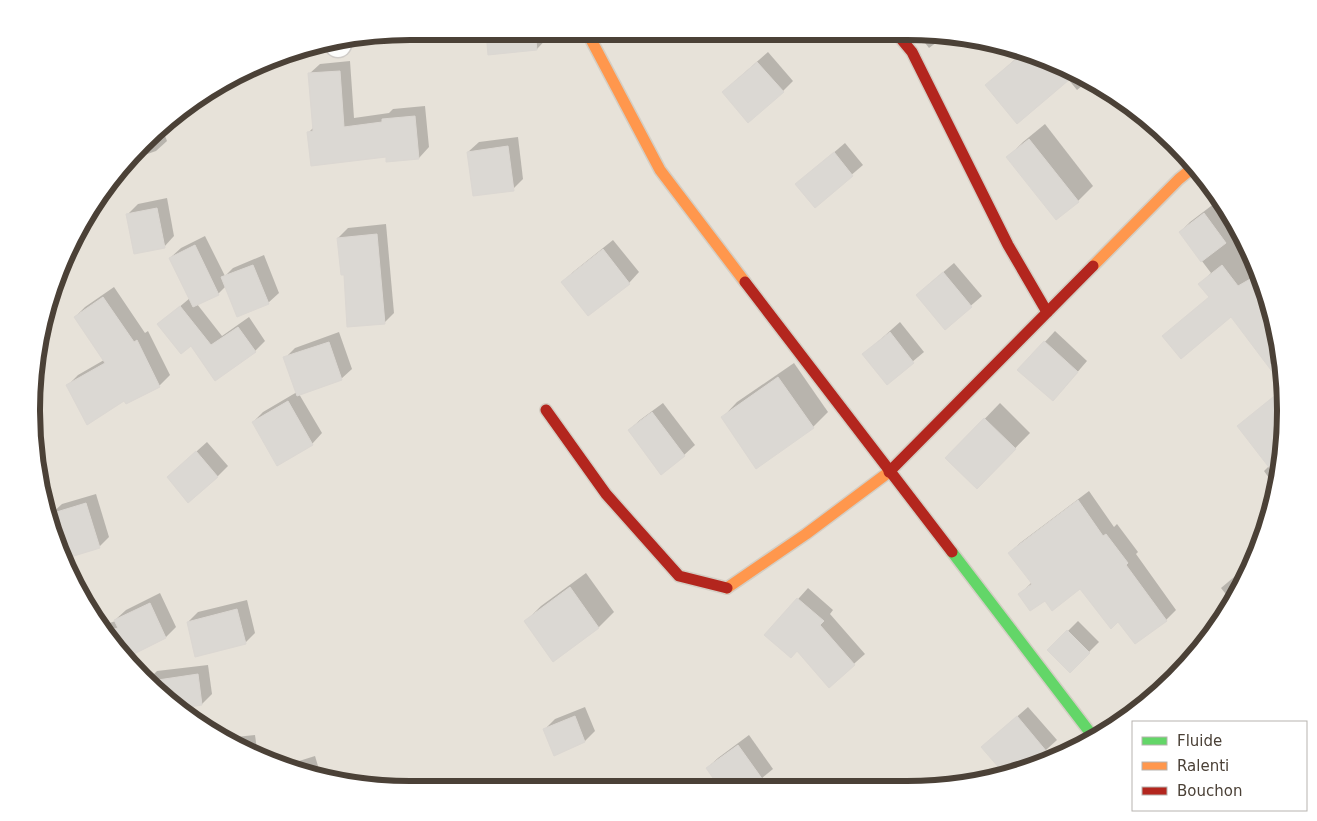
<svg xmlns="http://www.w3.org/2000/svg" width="1317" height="821" font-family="'DejaVu Sans',sans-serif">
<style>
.residential{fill:#e7e2d9}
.shadow{fill:#0003}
.building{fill:#dbd8d3;stroke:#dbd7d2}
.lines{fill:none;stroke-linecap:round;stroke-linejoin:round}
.street-casing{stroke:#d0ccc8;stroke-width:29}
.fast-casing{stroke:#d4cec4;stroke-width:14}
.slow-casing{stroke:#d4cec4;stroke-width:14}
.jam-casing{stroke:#d4cec4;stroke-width:14}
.street{stroke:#fdfdfc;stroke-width:26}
.fast{stroke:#63d668;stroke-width:11}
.slow{stroke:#ff974d;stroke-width:11}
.jam{stroke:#b3261e;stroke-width:11}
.rim{fill:none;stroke:#4b4137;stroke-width:6}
</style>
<rect width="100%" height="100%" fill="#f3f0ec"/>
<polygon class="residential" points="411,31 956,34 1051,60 1137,109 1191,160 1235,221 1266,288 1282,361 1285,435 1273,508 1247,578 1208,641 1157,695 1096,739 1005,777 932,789 361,787 266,761 180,712 95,621 51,532 31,410 51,289 95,200 180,109 289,51"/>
<g class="shadow">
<polygon points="487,32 552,32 552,33 537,49 489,54"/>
<polygon points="710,33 730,33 719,43"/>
<polygon points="918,34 948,34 929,48"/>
<polygon points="768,52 793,81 783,91 734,82"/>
<polygon points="1023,52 1051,60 1088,81 1077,90 1068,79 987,85"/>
<polygon points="350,61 354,118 389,113 393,109 425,106 429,147 419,158 387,155 308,133 314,127 309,74 320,64"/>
<polygon points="1045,124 1093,186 1078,201 1007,158 1023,142"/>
<polygon points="162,128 167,141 156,151 133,159"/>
<polygon points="518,137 523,179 513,189 468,152 479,142"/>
<polygon points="845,143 863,165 815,206 797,184"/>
<polygon points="167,198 174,236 164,247 127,215 138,204"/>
<polygon points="1215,203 1247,247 1266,288 1282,359 1271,368 1231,315 1210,296 1200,284 1211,273 1180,232 1190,222"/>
<polygon points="386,224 394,313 384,323 346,273 338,238 348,228"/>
<polygon points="205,236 225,276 233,268 264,255 279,293 268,303 226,286 218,294 197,304 222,336 249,317 265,341 255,351 191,344 159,324 190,298 170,258 181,248"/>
<polygon points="613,240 639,272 629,283 562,282 573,272"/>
<polygon points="954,263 982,296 945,328 928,285"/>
<polygon points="114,287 145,333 148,331 170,375 159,386 127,402 125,399 67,386 78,375 104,360 75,317 85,307"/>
<polygon points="900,322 924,352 887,383 864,354"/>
<polygon points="1055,331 1087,361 1063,389 1019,370"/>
<polygon points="339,332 352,369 341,379 299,394 322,433 312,444 253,422 263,412 297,392 285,358 295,348"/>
<polygon points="794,363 828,412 813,427 722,418 737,402"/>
<polygon points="1283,389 1285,435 1276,488 1264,471 1269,466 1239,426"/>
<polygon points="663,403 695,445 684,455 629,430 640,420"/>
<polygon points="1000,403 1030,433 977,487 947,458"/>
<polygon points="207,442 228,466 218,476 168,477"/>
<polygon points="1089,491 1114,527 1117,524 1138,552 1136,554 1176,610 1166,620 1119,620 1081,587 1046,599 1020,594 1032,582 1009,553 1020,543"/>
<polygon points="96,494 109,537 99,547 51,514 62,504"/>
<polygon points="1253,561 1247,578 1232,602 1221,588"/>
<polygon points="586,573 614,612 599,627 554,660 525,622 541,606"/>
<polygon points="808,588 833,610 830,614 865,654 829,686 798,650 766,635"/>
<polygon points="160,593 176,627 166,637 127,656 99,626 116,621 115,620 126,610"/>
<polygon points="247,600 255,633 245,643 188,622 198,612"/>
<polygon points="1078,621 1099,642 1070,671 1049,650"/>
<polygon points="208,665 212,694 202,704 176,708 149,679 157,671"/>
<polygon points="585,707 595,731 585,741 555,754 545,729 555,719"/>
<polygon points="1028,707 1057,740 1026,768 1007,776 982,747"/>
<polygon points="255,735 258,757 226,738"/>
<polygon points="749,735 773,769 750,788 722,788 707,768 718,758"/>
<polygon points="315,756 321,776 283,766"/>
</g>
<g class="building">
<polygon points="486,32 535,32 537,50 488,55"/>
<polygon points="1023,53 1051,60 1076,74 1017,124 985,85"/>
<polygon points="757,62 784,92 748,123 722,92"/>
<polygon points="340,71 344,127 382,122 382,119 415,116 419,159 386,162 386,157 311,166 307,132 313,131 308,73"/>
<polygon points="1029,139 1079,202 1056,220 1006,157"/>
<polygon points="508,146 514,191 473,196 467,152"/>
<polygon points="834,152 853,176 815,208 795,184"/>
<polygon points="157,208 165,248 134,254 126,214"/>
<polygon points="1204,213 1226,243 1201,262 1179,232"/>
<polygon points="377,234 385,324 347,327 344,275 341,275 337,238"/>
<polygon points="195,245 219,295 193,307 169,258"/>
<polygon points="603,249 630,284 588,316 561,282"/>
<polygon points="253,265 269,304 237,317 221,277"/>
<polygon points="1222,265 1238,286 1259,274 1266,288 1282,361 1283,386 1231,317 1181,359 1162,336 1209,297 1198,284"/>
<polygon points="943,272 972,307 945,330 916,295"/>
<polygon points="103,297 134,342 137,340 160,387 126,404 124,401 87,425 66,385 105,363 74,317"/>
<polygon points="180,306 211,345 238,327 256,352 215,381 191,346 181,354 157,324"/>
<polygon points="890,332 914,363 887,385 862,354"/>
<polygon points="1044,341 1078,372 1053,401 1017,370"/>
<polygon points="329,342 342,380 297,396 283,357"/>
<polygon points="778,377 814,428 756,469 721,417"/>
<polygon points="1283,389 1285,435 1278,479 1237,426"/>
<polygon points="288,401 313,445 277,466 252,422"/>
<polygon points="652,412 685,456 661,475 628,430"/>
<polygon points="984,418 1016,449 977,489 945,458"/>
<polygon points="196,451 218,477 188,503 167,477"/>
<polygon points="1078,500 1103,536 1106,534 1128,563 1126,565 1167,621 1135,644 1118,622 1111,629 1080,589 1052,611 1045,601 1030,611 1018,594 1032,584 1008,553"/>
<polygon points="86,503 100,548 64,559 50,514"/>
<polygon points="570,587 599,628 553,662 524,621"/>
<polygon points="797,598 824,621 820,625 855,665 829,688 797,651 791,658 764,635"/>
<polygon points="150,603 166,638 132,655 127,655 105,631 118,628 114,620"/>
<polygon points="237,609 246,644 195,657 187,622"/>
<polygon points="1067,630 1090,653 1070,673 1047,650"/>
<polygon points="198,674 202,705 177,709 151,681"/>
<polygon points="575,716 585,742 554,756 543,729"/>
<polygon points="1017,716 1047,752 1030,766 1006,776 981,747"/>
<polygon points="738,745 763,780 752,788 720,788 706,768"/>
</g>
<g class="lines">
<g class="street-casing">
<polyline id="street" points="338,43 338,44"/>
</g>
<g class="fast-casing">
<polyline id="fast" points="952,552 1095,739"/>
</g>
<g class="slow-casing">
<g id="slow">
<polyline points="587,32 660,170 745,282"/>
<polyline points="1093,266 1179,179 1195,166"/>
<polyline points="727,588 806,534 889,472"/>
</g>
</g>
<g class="jam-casing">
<g id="jam">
<polyline points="897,34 912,52 1008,245 1047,312"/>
<polyline points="745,282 952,552"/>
<polyline points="546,410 606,494 679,576 727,588"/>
<polyline points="889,472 1093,266"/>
</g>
</g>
<use href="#street" class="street"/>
<use href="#fast" class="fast"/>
<use href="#slow" class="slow"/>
<use href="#jam" class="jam"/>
</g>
<path d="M0 0H1317V821H0ZM410 40H907A370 370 0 0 1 1277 410V411A370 370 0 0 1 907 781H410A370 370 0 0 1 40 411V410A370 370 0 0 1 410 40Z" fill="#fff" fill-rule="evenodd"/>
<path class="rim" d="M410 40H907A370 370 0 0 1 1277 410V411A370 370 0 0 1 907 781H410A370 370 0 0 1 40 411V410A370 370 0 0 1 410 40Z"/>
<rect x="1132" y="721" width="175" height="90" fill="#ffffff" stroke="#b7b3af"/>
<rect x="1142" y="737" width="25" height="8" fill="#63d668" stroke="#b7b3af"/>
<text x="1177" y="746" font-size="15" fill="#4b4137">Fluide</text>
<rect x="1142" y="762" width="25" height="8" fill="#ff974d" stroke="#b7b3af"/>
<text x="1177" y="771" font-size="15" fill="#4b4137">Ralenti</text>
<rect x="1142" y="787" width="25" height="8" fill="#b3261e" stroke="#b7b3af"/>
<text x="1177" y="796" font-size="15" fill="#4b4137">Bouchon</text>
</svg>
